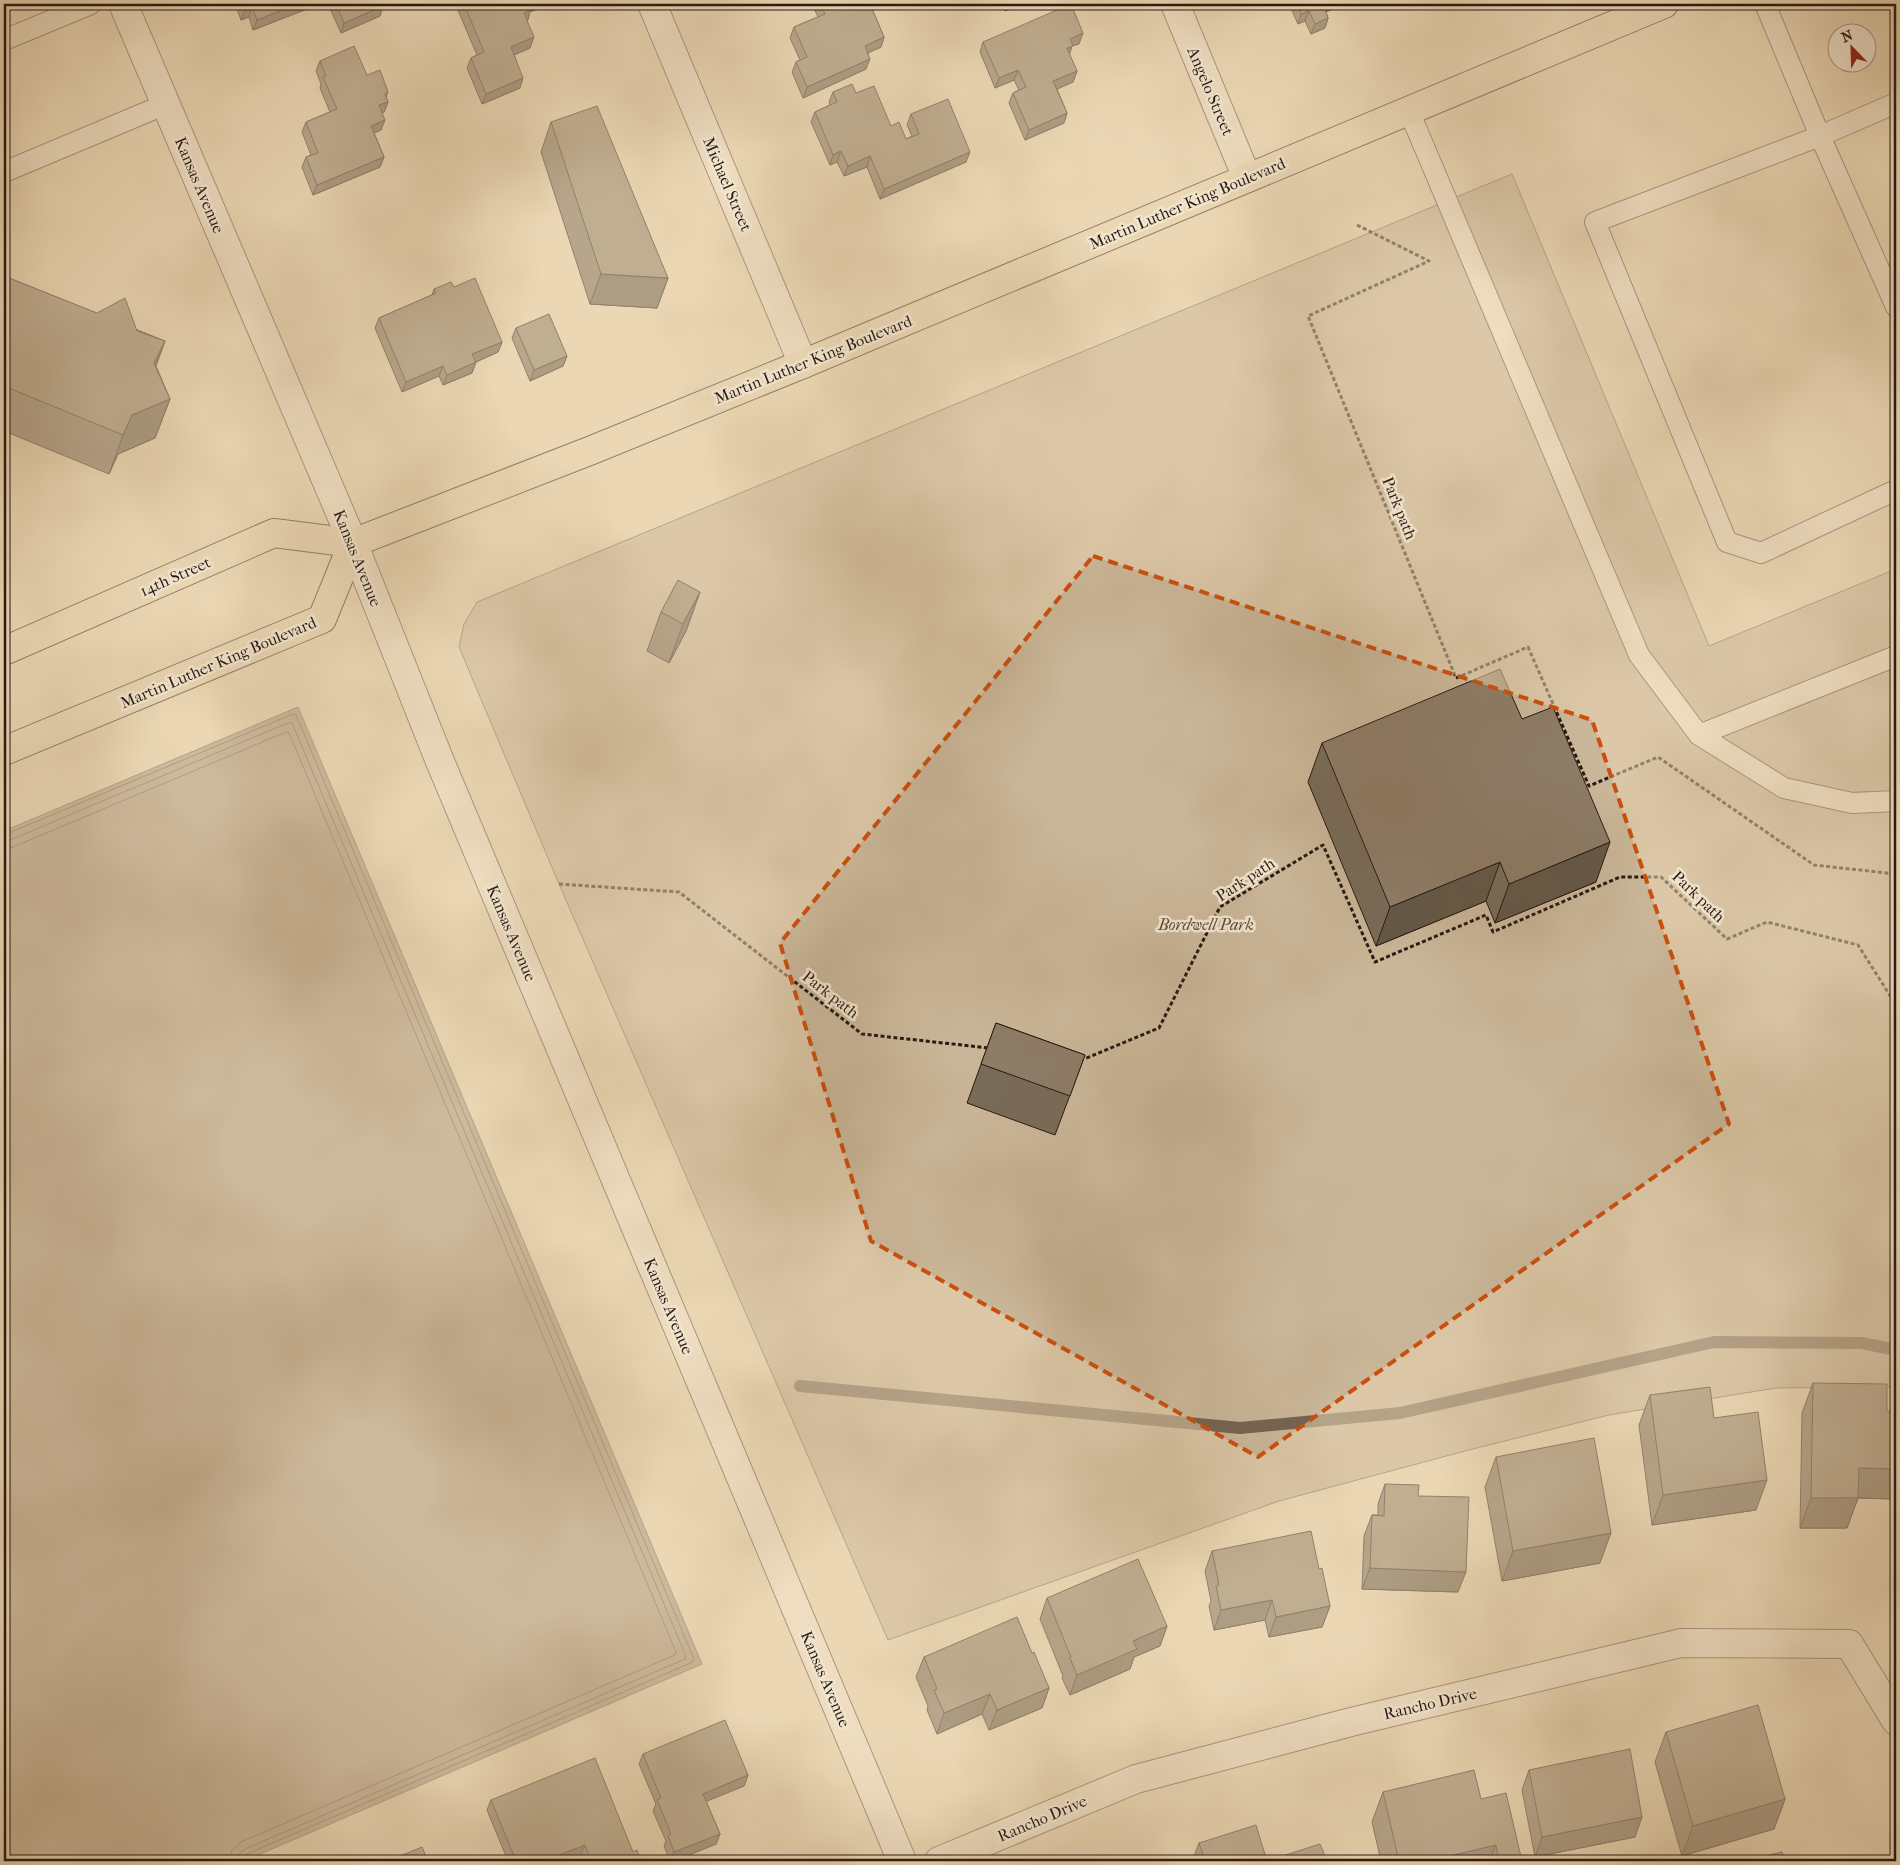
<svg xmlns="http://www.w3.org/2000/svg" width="1900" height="1865" font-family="'IM FELL French Canon',serif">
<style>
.green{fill:#cab799;stroke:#786856}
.water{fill:#a8967d;stroke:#746453}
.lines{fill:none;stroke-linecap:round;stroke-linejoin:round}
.shore{stroke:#685848;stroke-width:1}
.stream{stroke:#746453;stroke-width:12}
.service-casing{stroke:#58483b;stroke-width:22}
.minor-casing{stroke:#58483b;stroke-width:30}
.tertiary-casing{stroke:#58483b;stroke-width:30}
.primary-casing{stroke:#271913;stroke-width:30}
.path{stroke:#271913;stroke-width:3;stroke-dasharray:4 2.5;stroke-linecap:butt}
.service{stroke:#f2e5ce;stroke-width:20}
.minor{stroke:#f2e5ce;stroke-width:28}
.tertiary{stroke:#f2e5ce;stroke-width:28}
.primary{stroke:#ebd7b4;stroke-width:28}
.wall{fill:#796b59;stroke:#271913}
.shaded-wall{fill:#635748;stroke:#271913}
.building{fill:#8d7c67;stroke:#271913}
.marked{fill:none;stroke:#cb4f0d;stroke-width:4;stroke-dasharray:10 6;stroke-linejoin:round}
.labels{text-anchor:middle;stroke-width:5;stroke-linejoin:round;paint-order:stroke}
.street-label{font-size:16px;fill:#271913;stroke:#f2e5ce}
.park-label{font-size:16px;font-style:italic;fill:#58483b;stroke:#f2e5ce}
</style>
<rect width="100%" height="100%" fill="#ebd7b4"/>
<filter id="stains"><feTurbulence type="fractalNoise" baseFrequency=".004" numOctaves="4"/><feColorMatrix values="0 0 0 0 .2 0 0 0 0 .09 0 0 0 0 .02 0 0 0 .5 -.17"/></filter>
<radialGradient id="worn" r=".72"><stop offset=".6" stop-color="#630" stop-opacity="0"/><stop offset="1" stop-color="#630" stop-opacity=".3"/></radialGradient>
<polygon class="green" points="1512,174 1709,646 1896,569 1896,1390 1888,1387 1776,1388 1609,1415 1465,1451 1279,1501 888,1640 559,884 459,647 464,624 477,602"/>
<polygon class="water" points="298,707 702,1664 244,1861 4,1861 4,831"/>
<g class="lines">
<g class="shore">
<polyline points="4,835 293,714 296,715 694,1659 693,1662 247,1854 244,1857 244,1861"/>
<polyline points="4,841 10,840 290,722 292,723 686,1656 685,1659 245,1849 239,1854 237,1861"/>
<polyline points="4,849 13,847 286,732 289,733 676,1652 675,1655 241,1842 232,1850 230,1861"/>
</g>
<polyline class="stream" points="800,1386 1240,1428 1400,1413 1714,1342 1862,1343 1896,1350"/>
<g class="service-casing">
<g id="service">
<polyline points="1765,4 1820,136 1896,307"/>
<polyline points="4,40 91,4"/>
<polyline points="1896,103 1820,136 1595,222 1727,542 1761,553 1896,490"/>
<polyline points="1409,111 1639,655 1699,735 1784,788 1852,803 1896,801"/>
<polyline points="4,172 166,104"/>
<polyline points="1699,735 1896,656"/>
</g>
</g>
<g class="minor-casing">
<g id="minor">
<polyline points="652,4 803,364"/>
<polyline points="1175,4 1247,178"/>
<polyline points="939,1861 1136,1779 1351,1722 1681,1643 1849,1644 1896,1721"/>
</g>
</g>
<g class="tertiary-casing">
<polyline id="tertiary" points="123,4 353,543 439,759 902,1861"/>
</g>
<g class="primary-casing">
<g id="primary">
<polyline points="4,651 274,533 353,543"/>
<polyline points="4,751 322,619 353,543 592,450 803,364 1664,4"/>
</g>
</g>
<g class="path">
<polyline points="1357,225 1429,261 1308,316 1456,678 1528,647 1589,786 1658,757 1814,865 1896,874"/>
<polyline points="559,884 679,892 862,1034 989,1048"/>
<polyline points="1080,1059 1084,1059 1159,1028 1220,907 1323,845 1375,962 1486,915 1493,932 1620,877 1661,877 1727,939 1767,922 1858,945 1896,1005"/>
</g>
<use href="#service" class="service"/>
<use href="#minor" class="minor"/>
<use href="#tertiary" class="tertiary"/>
<use href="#primary" class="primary"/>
</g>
<g class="wall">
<polygon points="235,4 313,4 312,7 253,30 249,17 241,20"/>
<polygon points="328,4 382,4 383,6 380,16 341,33"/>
<polygon points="458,4 539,4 537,9 530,12 527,20 530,48 514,55 520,88 482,104 467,68 471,58 477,55 457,8"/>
<polygon points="812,4 870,4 884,37 881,47 868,53 866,69 803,98 792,72 796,62 800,60 790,38 794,27 818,17"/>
<polygon points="1002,4 1023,4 1005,11"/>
<polygon points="1289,4 1345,4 1326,12 1328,18 1325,28 1311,34 1305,21 1298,24"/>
<polygon points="983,42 1079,44 1072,46 1069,55 1077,71 1073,82 1057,89 1067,113 1064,123 1025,140 1009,103 1013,93 1019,90 1014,80 995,88 980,52"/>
<polygon points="320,61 367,75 388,92 386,97 388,102 384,112 382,113 381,130 374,133 384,157 380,167 313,195 302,167 306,157 311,155 302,132 306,122 330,112 320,88 321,84 316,71"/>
<polygon points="833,92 856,93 906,139 912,136 907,125 911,114 966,162 880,199 867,167 844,176 837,162 830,165 811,122 815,112 830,105 829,102"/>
<polygon points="551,122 668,278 657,308 590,304 541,152"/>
<polygon points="4,276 165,341 156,366 170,399 155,438 118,454 109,474 4,431"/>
<polygon points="454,287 502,342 498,352 476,362 472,373 443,385 439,376 402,392 375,328 379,318 432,295 434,289"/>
<polygon points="516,328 567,356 563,366 530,381 512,338"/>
<polygon points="700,592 686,631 669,663 647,651 661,612"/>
<polygon points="1522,719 1596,882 1495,923 1486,901 1376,946 1308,782 1322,743"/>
<polygon points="996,1023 1085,1055 1055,1135 967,1103"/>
<polygon points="1813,1383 1887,1411 1894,1499 1858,1498 1847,1528 1800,1528 1802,1413"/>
<polygon points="1650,1395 1714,1418 1756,1510 1652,1525 1639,1425"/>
<polygon points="1496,1457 1600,1563 1502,1581 1485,1487"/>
<polygon points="1385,1484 1418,1496 1458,1592 1362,1589 1364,1536 1372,1515 1378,1515 1378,1504"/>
<polygon points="1212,1551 1319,1569 1330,1606 1322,1627 1269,1637 1265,1620 1214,1630 1209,1606 1211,1601 1205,1571"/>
<polygon points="1047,1598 1167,1626 1160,1646 1134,1657 1130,1669 1070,1695 1062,1678 1063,1676 1040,1619"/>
<polygon points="1032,1653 1049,1688 1042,1708 989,1730 982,1714 937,1734 927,1710 928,1706 916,1677 924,1657"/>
<polygon points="1666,1732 1785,1799 1774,1829 1682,1856 1655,1762"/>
<polygon points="643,1754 748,1775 744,1786 706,1801 720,1834 716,1844 674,1861 670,1861 664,1846 666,1841 653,1811 656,1804 639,1764"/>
<polygon points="1529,1770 1635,1837 1535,1857 1522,1790"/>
<polygon points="1383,1792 1481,1799 1522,1861 1381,1861 1372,1822"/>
<polygon points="491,1800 633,1852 641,1861 583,1861 581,1855 565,1861 508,1861 487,1810"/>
<polygon points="1199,1843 1267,1861 1327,1861 1192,1861"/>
</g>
<g class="shaded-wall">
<polygon points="297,4 313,4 312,7 253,30 257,20"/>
<polygon points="529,4 539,4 537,9 530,12 528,20 520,23 524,13"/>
<polygon points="1008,4 1023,4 1005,11"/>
<polygon points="1323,4 1345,4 1319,14"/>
<polygon points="383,6 380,16 341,33 344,23"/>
<polygon points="252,7 249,17 241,20 245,10"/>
<polygon points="1309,11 1305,21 1298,24 1301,14"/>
<polygon points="1328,18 1325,28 1311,34 1315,24"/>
<polygon points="1083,33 1079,44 1072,46 1069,56 1063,59 1070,39"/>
<polygon points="534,37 530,48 507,58 511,47"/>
<polygon points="884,37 881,47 861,56 865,46"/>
<polygon points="870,59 866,69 803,98 807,87"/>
<polygon points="1018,70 1014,80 995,88 999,78"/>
<polygon points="1077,71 1073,82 1050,92 1053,81"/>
<polygon points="523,78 520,88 482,104 486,94"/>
<polygon points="388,102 384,112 375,116 379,105"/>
<polygon points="1067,113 1064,123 1025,140 1029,130"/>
<polygon points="385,120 381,130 367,136 371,126"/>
<polygon points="841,151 837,162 830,165 833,155"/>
<polygon points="970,152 966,162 880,199 884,189"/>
<polygon points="870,156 867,167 844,176 848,166"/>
<polygon points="384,157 380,167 313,195 317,185"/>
<polygon points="601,274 668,278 657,308 590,304"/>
<polygon points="165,341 150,380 154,363"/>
<polygon points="502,342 498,352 469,365 472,354"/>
<polygon points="567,356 563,366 530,381 534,370"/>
<polygon points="476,362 472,373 443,385 447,375"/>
<polygon points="443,366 439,376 402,392 406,382"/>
<polygon points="170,399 155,438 118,454 109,474 123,435 132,415"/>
<polygon points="700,592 686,631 669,663 683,624"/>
<polygon points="1610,842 1596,882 1495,923 1509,884"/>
<polygon points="1500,862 1486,901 1376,946 1390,907"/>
<polygon points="1859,1468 1896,1469 1896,1493 1894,1499 1858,1498 1847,1528 1800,1528 1811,1498"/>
<polygon points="1767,1480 1756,1510 1652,1525 1663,1495"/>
<polygon points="1611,1533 1600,1563 1502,1581 1513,1551"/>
<polygon points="1370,1568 1466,1572 1458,1592 1362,1589"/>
<polygon points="1272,1600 1265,1620 1214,1630 1221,1610"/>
<polygon points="1330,1606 1322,1627 1269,1637 1276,1617"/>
<polygon points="1167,1626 1160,1646 1134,1657 1130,1669 1070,1695 1077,1675 1133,1641"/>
<polygon points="1049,1688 1042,1708 989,1730 997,1710"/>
<polygon points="990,1694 982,1714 937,1734 944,1713"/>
<polygon points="748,1775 744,1786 700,1804 703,1794"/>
<polygon points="1785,1799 1774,1829 1682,1856 1693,1826"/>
<polygon points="1642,1817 1635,1837 1535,1857 1542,1837"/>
<polygon points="720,1834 716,1844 674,1861 671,1861 674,1852"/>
<polygon points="585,1845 581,1855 565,1861 544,1861"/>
<polygon points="1496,1845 1490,1861 1428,1861"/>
</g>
<g class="building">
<polygon points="243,4 297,4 257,20 252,7 245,10"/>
<polygon points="336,4 382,4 383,6 344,23"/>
<polygon points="464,4 530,4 529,4 531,10 524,13 534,37 511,47 523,78 486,94 471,58 484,52"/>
<polygon points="820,4 870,4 884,37 865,46 870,59 807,87 796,62 807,57 794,27 825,14"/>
<polygon points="1071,4 1083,33 1070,39 1073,46 1067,48 1077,71 1053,81 1067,113 1029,130 1013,93 1026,87 1018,70 999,78 983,42"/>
<polygon points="1297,4 1324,4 1323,4 1328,18 1315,24 1309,11 1301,14"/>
<polygon points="354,46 367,75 380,70 388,92 385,94 388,102 379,105 385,120 371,126 384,157 317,185 306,157 318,153 306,122 337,109 323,77 326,76 320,61"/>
<polygon points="852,84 856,93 874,86 891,126 899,122 906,139 919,134 911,114 948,99 970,152 884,189 870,156 848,166 841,151 833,155 815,112 837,102 833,92"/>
<polygon points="597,106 668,278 601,274 551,122"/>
<polygon points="4,276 97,313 125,298 137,331 165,341 154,363 170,399 132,415 123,435 4,386"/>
<polygon points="475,278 502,342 472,354 476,362 447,375 443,366 406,382 379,318 436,293 434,289 451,282 454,287"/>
<polygon points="549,314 567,356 534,370 516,328"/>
<polygon points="678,580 700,592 683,624 661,612"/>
<polygon points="1500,669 1522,719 1553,707 1610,842 1509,884 1500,862 1390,907 1322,743"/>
<polygon points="996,1023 1085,1055 1070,1096 981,1064"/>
<polygon points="1813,1383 1887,1384 1887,1411 1896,1412 1896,1469 1859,1468 1858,1498 1811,1498"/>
<polygon points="1710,1387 1714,1418 1758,1412 1767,1480 1663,1495 1650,1395"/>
<polygon points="1594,1438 1611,1533 1513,1551 1496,1457"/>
<polygon points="1385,1484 1419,1485 1418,1496 1469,1497 1466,1572 1370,1568 1372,1515 1384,1516"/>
<polygon points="1311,1531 1319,1569 1322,1568 1330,1606 1276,1617 1272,1600 1221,1610 1216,1586 1219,1585 1212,1551"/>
<polygon points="1138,1559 1167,1626 1133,1641 1137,1649 1077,1675 1070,1658 1071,1657 1047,1598"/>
<polygon points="1017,1617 1032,1653 1034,1652 1049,1688 997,1710 990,1694 944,1713 934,1690 937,1689 924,1657"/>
<polygon points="1758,1705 1785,1799 1693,1826 1666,1732"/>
<polygon points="725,1720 748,1775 703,1794 720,1834 674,1852 668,1836 671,1834 657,1800 661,1798 643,1754"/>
<polygon points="1630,1749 1642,1817 1542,1837 1529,1770"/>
<polygon points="595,1758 633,1852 637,1850 641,1861 591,1861 585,1845 544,1861 516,1861 491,1800"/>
<polygon points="1474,1770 1481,1799 1506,1793 1522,1861 1499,1861 1496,1845 1428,1861 1399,1861 1383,1792"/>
<polygon points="1256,1825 1267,1861 1320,1844 1327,1861 1205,1861 1199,1843"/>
<polygon points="422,1847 428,1861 388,1861"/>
<polygon points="1782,1852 1785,1861 1766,1861 1765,1856"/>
<polygon points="1862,1857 1864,1861 1852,1861"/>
</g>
<path d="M0 0H1900V1865H0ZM1093,556L1592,720L1729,1124L1258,1457L871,1241L780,943Z" fill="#ebd7b4" fill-opacity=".55" fill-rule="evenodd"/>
<path class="marked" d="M1093,556L1592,720L1729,1124L1258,1457L871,1241L780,943Z"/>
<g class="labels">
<g class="street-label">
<text transform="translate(1211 91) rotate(67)" y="6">Angelo Street</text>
<text transform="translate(728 184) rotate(67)" y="6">Michael Street</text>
<text transform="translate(200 185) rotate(67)" y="6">Kansas Avenue</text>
<text transform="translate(1187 203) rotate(-23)" y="6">Martin Luther King Boulevard</text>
<text transform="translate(813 359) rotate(-22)" y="6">Martin Luther King Boulevard</text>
<text transform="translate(1400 508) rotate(68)" y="6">Park path</text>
<text transform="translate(358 558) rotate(68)" y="6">Kansas Avenue</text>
<text transform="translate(175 576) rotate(-24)" y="6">14th Street</text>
<text transform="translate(218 662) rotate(-23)" y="6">Martin Luther King Boulevard</text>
<text transform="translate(1245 879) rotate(-33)" y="6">Park path</text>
<text transform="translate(1699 896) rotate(44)" y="6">Park path</text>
<text transform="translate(512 933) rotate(67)" y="6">Kansas Avenue</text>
<text transform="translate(831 994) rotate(38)" y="6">Park path</text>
<text transform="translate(669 1306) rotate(67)" y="6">Kansas Avenue</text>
<text transform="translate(826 1679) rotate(67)" y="6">Kansas Avenue</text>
<text transform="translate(1430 1703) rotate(-13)" y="6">Rancho Drive</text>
<text transform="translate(1042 1818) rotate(-23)" y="6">Rancho Drive</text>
</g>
<g class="park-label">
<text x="1206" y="930">Bordwell Park</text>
</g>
</g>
<rect width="1900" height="1865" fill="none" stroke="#ebd7b4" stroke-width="20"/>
<rect x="5" y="5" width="1890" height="1855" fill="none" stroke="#271913" stroke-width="2.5"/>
<rect x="10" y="10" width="1880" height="1845" fill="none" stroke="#271913"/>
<g transform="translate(1852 48) rotate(337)"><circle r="24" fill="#f2e5ce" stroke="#a19383"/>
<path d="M0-4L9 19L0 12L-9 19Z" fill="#8f2418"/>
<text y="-8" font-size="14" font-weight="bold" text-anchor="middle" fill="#271913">N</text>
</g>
<rect width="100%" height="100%" filter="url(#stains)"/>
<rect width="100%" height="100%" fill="url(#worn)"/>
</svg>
